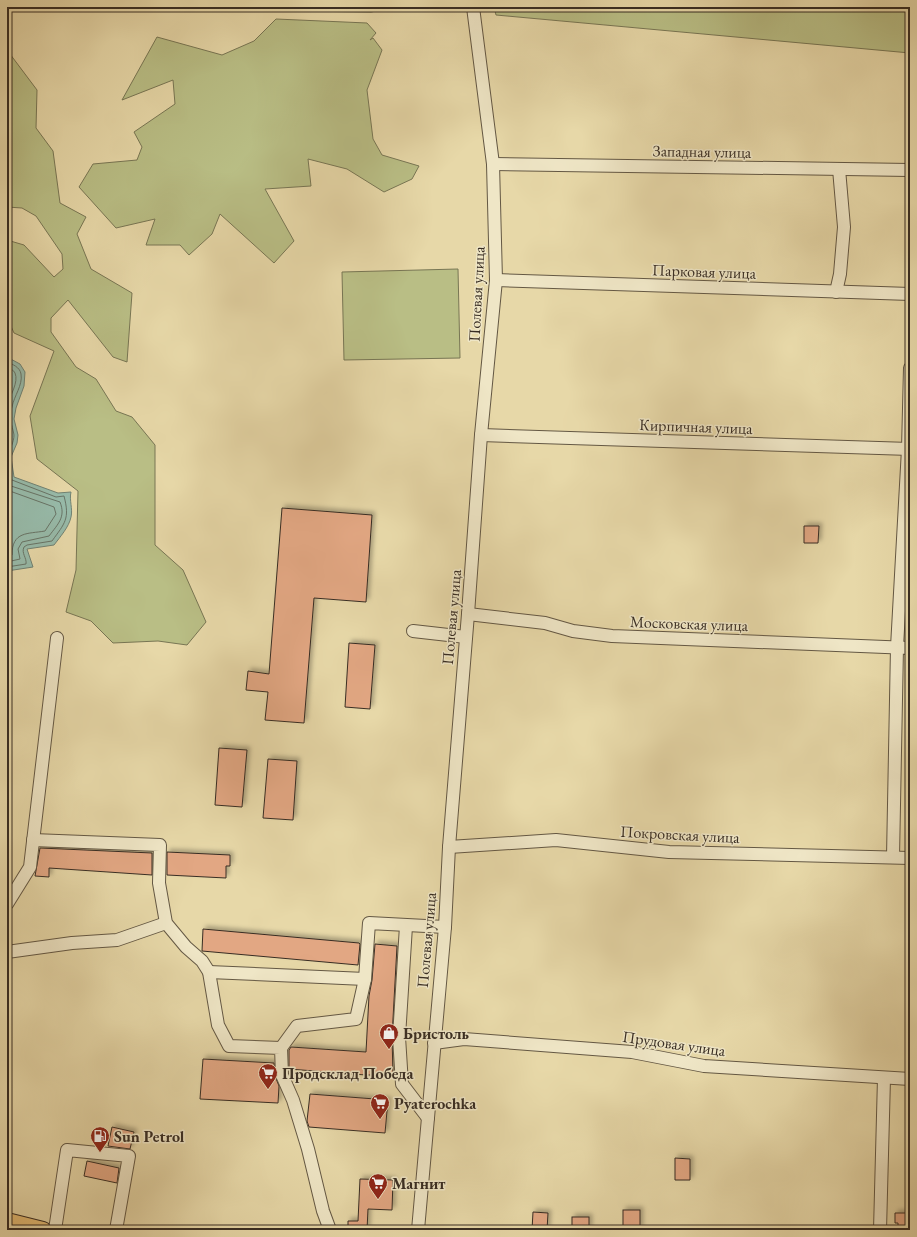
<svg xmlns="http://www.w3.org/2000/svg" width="917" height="1237" font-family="'EB Garamond',serif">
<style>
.green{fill:#b9be85;stroke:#787654}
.water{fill:#97baa9;stroke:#718273}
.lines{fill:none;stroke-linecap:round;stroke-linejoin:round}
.shore{stroke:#687466;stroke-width:1}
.building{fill:#e2a783;stroke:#382d23;filter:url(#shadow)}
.minor-casing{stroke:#645844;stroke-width:14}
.major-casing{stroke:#382d23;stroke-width:18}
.minor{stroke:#efe6c6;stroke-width:12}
.major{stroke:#e4bc74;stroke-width:16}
.labels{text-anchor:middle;stroke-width:3;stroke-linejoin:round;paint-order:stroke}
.street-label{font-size:16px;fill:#382d23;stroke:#efe6c6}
.poi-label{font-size:16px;font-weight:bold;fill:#382d23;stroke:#efe6c6;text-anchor:start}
</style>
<defs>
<filter id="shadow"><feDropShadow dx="3" dy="-3" stdDeviation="2" flood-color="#0004"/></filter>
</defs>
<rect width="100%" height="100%" fill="#e7d8a8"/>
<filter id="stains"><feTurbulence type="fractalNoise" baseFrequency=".005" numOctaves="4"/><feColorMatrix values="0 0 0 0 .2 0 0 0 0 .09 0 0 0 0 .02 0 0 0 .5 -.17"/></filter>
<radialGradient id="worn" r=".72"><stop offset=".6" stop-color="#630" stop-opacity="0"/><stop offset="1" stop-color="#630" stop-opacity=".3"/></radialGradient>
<g class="green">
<polygon points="220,7 382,7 382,10 371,12 221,10"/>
<polygon points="494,7 910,7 910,53 496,15"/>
<polygon points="276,19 367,23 376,33 370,40 373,38 382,50 367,90 373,139 382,155 419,166 412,179 384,192 347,169 308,159 311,186 265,189 294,241 274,263 220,214 212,234 189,255 180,245 146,245 155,219 116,228 79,187 93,164 137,160 142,147 134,132 175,104 173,80 122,100 157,37 222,55 254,41"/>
<polygon points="7,50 37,90 36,128 53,151 60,203 86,217 77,234 91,269 132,293 127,362 113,357 68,300 51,318 51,332 76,367 96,379 116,411 132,417 155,445 155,545 183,570 206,622 187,645 158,641 113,643 91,621 66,612 76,570 78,491 37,459 30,416 54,351 14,333 7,317 7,240 24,245 54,277 63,269 62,254 36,216 22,208 7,207"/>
<polygon points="458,269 460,358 344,360 342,272"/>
</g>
<path class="water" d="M7,357L20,364L25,372L24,386L16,408L14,419L18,435L17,443L11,457L14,477L58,493L71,492C69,500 73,509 71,517C69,527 60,537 54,545L27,549L33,567L7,571Z"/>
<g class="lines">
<g class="shore">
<path d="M7,362C12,364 20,367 21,374C23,385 14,396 12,407C8,420 12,423 14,435C14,442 10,449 7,456"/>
<path d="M7,367C10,369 14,370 15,373C19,382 10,396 7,405"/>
<path d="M7,459L10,477L12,480L56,497L64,496C70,519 65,523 52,541L27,545L24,547C21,553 27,558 26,564L7,567"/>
<path d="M7,482L11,486L60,502C66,517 58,524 49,536L22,542L18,549L20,559L7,562"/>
<path d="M7,490L54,507L56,514L45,531C28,534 12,531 12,555L7,556"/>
</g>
</g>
<g class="building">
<polygon points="282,508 372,515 366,602 314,598 304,723 265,720 268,692 246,690 248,671 269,674"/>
<polygon points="804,526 819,526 818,543 804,543"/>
<polygon points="349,643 375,645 370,709 345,707"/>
<polygon points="219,748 247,750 242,807 215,805"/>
<polygon points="268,759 297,761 293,820 263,818"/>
<polygon points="40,848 152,853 152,875 49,868 49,877 35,876"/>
<polygon points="167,852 230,855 230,866 226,866 226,878 167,875"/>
<polygon points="203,929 359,943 360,944 358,965 202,951"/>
<polygon points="375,944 397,946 392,1037 393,1075 366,1075 289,1069 289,1050 291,1047 366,1052 369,996 372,980"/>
<polygon points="203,1059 274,1063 275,1076 279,1086 278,1103 200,1099"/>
<polygon points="310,1094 388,1100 385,1133 309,1127 307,1121"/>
<polygon points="112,1127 134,1132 130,1149 108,1146"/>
<polygon points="675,1158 690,1159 690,1180 675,1180"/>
<polygon points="87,1161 119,1168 117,1183 84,1176"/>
<polygon points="360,1179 393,1180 392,1210 368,1209 367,1230 348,1230 348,1221 358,1221"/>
<rect x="623" y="1210" width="17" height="20"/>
<polygon points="533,1212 548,1213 547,1230 532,1230"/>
<polygon points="895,1213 910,1213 910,1230 898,1230 898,1223 895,1223"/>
<rect x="572" y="1217" width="17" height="13"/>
</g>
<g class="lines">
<g class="minor-casing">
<g id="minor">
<polyline points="493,164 910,170"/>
<polyline points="496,280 910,294"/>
<polyline points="836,292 840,274 844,227 839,169"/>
<polyline points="481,435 910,449"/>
<polyline points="468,614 545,623 573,631 612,636 910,648"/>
<polyline points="413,631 466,637"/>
<polyline points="33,840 160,845 159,883 166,923 186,947 202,961 209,972 218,1025 229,1046 281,1048 282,1075 293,1100 308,1149 323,1211 330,1230"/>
<polyline points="449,847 556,840 669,852 910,858"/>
<polyline points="893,857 897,647 908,449 910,368"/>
<polyline points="7,904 30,867 57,638"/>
<polyline points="406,926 399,1037 402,1084 428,1118"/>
<polyline points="7,952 72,943 117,940 166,923"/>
<polyline points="209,972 365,979 369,923 445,927"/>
<polyline points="434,1043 464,1039 632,1052 704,1066 910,1079"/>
<polyline points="281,1048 297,1026 356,1019 365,979"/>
<polyline points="55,1230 67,1150 129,1156 116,1230"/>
<polyline points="418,1230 445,927 449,847 468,614 481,435 496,280 493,164 473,7"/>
<polyline points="880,1230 884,1078"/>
</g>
</g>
<g class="major-casing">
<polyline id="major" points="7,1221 43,1230"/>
</g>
<use href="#minor" class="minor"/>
<use href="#major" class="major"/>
</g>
<defs>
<g id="shop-pin" transform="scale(1)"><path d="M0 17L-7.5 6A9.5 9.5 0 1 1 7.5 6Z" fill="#8f2418" stroke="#efe6c6"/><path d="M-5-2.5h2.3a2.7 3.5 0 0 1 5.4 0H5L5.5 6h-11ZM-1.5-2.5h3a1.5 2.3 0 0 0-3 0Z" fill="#fff"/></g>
<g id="supermarket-pin" transform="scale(1)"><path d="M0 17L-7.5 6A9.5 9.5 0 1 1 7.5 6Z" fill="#8f2418" stroke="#efe6c6"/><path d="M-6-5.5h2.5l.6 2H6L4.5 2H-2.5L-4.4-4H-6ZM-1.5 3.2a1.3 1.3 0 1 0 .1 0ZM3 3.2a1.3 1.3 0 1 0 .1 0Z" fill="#fff"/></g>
<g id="fuel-pin" transform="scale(1)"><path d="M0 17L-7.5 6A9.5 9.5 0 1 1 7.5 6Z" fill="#8f2418" stroke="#efe6c6"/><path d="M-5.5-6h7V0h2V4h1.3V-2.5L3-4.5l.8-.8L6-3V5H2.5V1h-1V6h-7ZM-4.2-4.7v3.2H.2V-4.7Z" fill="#fff"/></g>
</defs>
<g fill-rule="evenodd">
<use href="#shop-pin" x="389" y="1033"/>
<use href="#supermarket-pin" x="268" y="1073"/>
<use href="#supermarket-pin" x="380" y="1103"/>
<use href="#fuel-pin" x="100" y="1136"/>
<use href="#supermarket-pin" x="378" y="1183"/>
</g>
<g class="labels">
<g class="street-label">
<text transform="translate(702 151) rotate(1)" y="6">Западная улица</text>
<text transform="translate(704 271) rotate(2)" y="6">Парковая улица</text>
<text transform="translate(476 294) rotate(-87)" y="6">Полевая улица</text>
<text transform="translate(696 426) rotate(2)" y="6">Кирпичная улица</text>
<text transform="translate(451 617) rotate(-85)" y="6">Полевая улица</text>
<text transform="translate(689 623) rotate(2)" y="6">Московская улица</text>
<text transform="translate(680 834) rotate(3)" y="6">Покровская улица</text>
<text transform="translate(426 940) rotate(-85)" y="6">Полевая улица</text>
<text transform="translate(674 1043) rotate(8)" y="6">Прудовая улица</text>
</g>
<g class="poi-label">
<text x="403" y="1039">Бристоль</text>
<text x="282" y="1079">Продсклад Победа</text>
<text x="394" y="1109">Pyaterochka</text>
<text x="114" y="1142">Sun Petrol</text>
<text x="392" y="1189">Магнит</text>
</g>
</g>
<rect width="917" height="1237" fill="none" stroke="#e7d8a8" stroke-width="24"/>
<rect x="8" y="8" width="901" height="1221" fill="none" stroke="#382d23" stroke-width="2"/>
<rect x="12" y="12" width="893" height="1213" fill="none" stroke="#382d23"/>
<rect width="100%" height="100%" filter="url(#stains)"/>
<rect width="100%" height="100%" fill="url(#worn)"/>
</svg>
